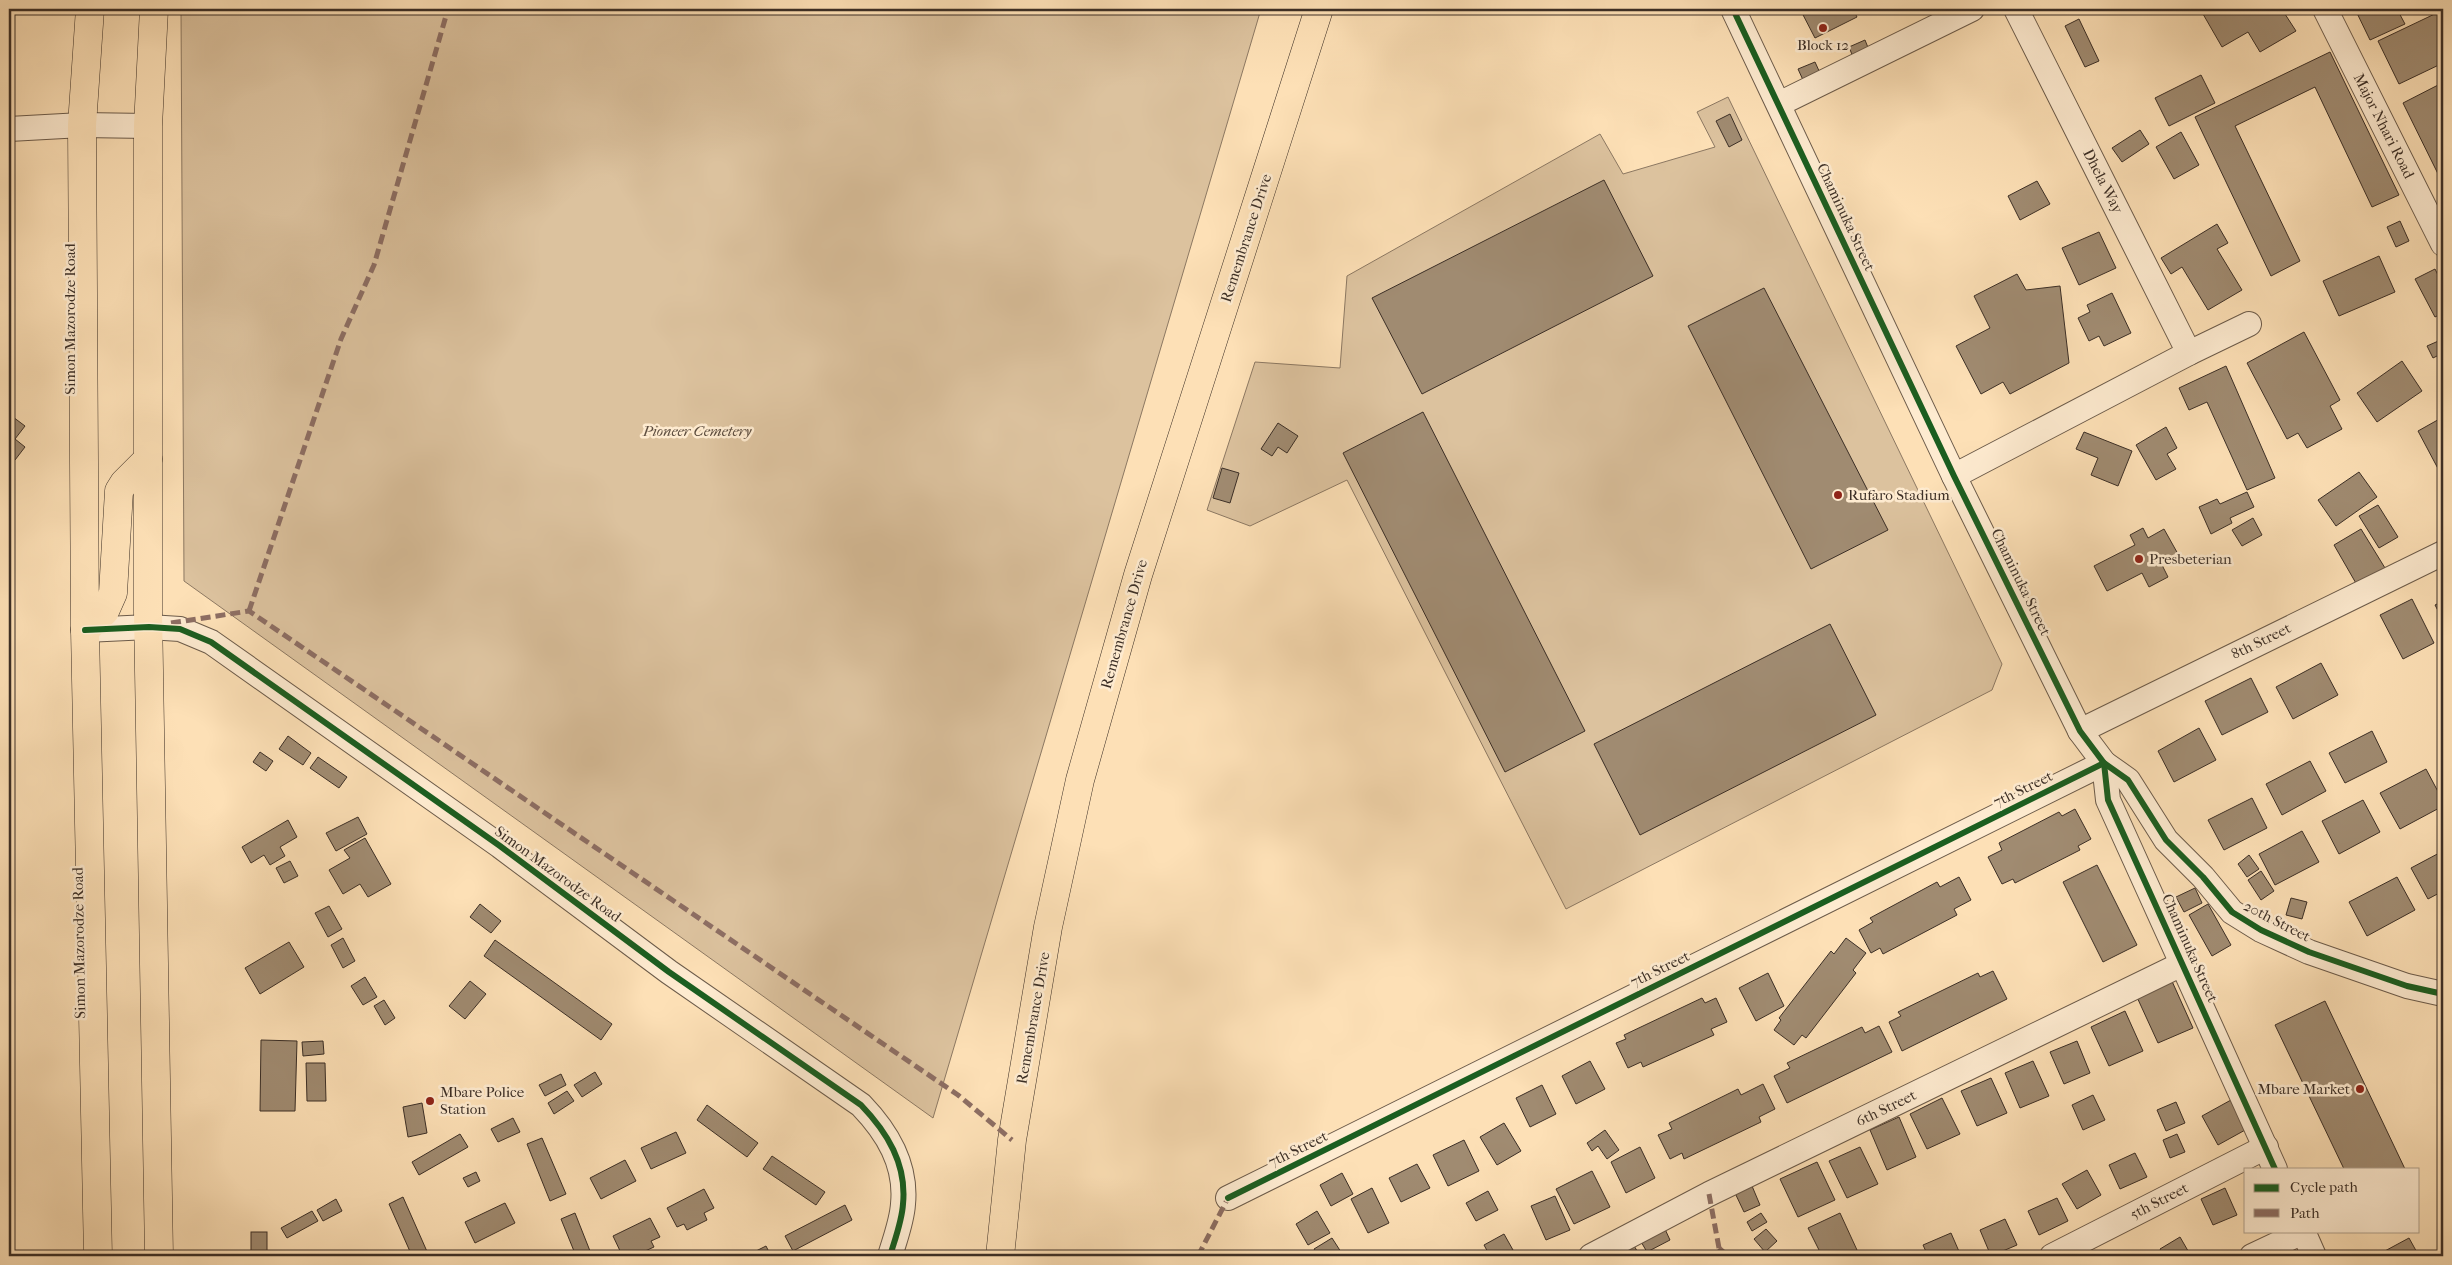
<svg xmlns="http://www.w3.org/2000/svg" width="2452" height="1265" font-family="'IM FELL French Canon',serif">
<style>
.green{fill:#dcc29e;stroke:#8c7862}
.building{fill:#a08b71;stroke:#3c2f26}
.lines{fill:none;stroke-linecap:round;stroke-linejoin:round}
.minor-casing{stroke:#6c5b4a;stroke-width:26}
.primary-casing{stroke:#3c2f26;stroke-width:29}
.trunk-casing{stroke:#3c2f26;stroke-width:29}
.minor{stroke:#feebd0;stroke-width:24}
.primary{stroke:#fde0b6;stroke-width:28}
.trunk{stroke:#fde0b6;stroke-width:28}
.quiet{stroke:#8d6e63;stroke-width:5;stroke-dasharray:10 5;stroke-linecap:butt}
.cycleway-casing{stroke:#feebd0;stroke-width:9}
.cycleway{stroke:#1b5e20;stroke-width:6}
.poi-dot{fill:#8f2418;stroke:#feebd0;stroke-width:2}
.labels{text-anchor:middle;stroke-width:5;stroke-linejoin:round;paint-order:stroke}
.poi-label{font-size:15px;fill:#3c2f26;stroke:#feebd0;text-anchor:start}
.street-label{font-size:15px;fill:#3c2f26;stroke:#feebd0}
.park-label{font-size:15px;font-style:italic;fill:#5c4c3e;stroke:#feebd0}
</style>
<rect width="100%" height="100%" fill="#fde0b6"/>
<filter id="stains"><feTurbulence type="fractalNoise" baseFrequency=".004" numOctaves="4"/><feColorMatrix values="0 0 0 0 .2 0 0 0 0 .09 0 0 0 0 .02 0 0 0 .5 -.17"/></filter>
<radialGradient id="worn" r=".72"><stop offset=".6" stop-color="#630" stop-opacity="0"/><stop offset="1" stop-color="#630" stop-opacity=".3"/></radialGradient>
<g class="green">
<polygon points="181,9 1261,9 933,1118 184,581"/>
<polygon points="1728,97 2002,664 1992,690 1566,909 1347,480 1250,526 1207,510 1255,362 1340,368 1347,276 1600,134 1623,174 1715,147 1697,112"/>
</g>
<g class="building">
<polygon points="1800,9 1853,9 1857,17 1815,38"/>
<polygon points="2212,9 2287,9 2283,11 2296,31 2260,52 2248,32 2222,47 2203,14"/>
<polygon points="2355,9 2397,9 2405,24 2370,40"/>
<polygon points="2443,10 2443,63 2399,84 2378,41"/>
<polygon points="2079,19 2099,61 2085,67 2065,26"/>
<polygon points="1865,40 1869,50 1853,57 1849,47"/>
<polygon points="2330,52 2399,195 2372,207 2315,87 2235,126 2300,261 2271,276 2195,117"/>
<polygon points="1815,62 1820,73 1803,80 1798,69"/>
<polygon points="2201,75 2215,103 2169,126 2155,98"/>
<polygon points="2442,83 2443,84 2443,184 2403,103"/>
<polygon points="1730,114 1742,140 1729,147 1716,121"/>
<polygon points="2140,130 2149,144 2122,162 2112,148"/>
<polygon points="2181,132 2199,165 2174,179 2156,147"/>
<polygon points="1604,180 1653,276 1422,394 1372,298"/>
<polygon points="2037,181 2050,204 2020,220 2008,196"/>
<polygon points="2400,221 2409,241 2396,247 2387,227"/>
<polygon points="2217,224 2228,243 2217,249 2242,290 2208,310 2182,267 2171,274 2161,258"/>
<polygon points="2099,232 2116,268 2079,285 2062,248"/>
<polygon points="2379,256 2395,292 2339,316 2323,281"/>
<polygon points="2435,269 2443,285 2443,313 2435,317 2415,279"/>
<polygon points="2017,274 2026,290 2060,286 2069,363 2010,394 2003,382 1981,394 1956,346 1990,328 1974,296"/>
<polygon points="1764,288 1888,530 1811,569 1688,326"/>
<polygon points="2112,293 2131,333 2104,346 2099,336 2089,341 2078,318 2090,312 2087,305"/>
<polygon points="2304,332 2340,400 2330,406 2342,429 2307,448 2298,433 2287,439 2247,363"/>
<polygon points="2443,339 2443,353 2433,358 2427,346"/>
<polygon points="2402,361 2422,391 2377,422 2357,393"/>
<polygon points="2226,366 2275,478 2247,490 2207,402 2189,410 2179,388"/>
<polygon points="1423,412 1585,731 1505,772 1343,453"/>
<polygon points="9,414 25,426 15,439 25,447 15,460 9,455"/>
<polygon points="2443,417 2443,478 2418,431"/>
<polygon points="1278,423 1298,436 1287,453 1278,447 1272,456 1261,449"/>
<polygon points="2166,427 2177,448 2167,454 2176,469 2156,480 2136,445"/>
<polygon points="2084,432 2132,451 2118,486 2091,475 2098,458 2076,449"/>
<polygon points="1222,468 1239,473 1230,503 1213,498"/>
<polygon points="2359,472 2377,497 2336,526 2318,500"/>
<polygon points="2247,492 2254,507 2230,518 2232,523 2211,534 2199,507 2217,499 2220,504"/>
<polygon points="2378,505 2398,537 2379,548 2359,516"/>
<polygon points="2253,518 2262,535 2242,546 2232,530"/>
<polygon points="2143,528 2148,538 2164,529 2178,554 2161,563 2168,577 2149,587 2142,573 2107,591 2094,566 2135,545 2130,535"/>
<polygon points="2361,529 2385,568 2357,585 2334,545"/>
<polygon points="2412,599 2434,643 2403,659 2380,615"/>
<polygon points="2443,601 2443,620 2435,605"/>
<polygon points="1830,624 1876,715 1640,835 1594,744"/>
<polygon points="2321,663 2338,695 2293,719 2276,687"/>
<polygon points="2251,678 2268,712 2222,735 2205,701"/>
<polygon points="2199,728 2216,760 2174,782 2158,751"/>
<polygon points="2372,731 2387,762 2345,783 2329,753"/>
<polygon points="288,736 311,753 303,765 279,749"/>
<polygon points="260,752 273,761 266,771 253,762"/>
<polygon points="318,757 347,777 339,788 310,768"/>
<polygon points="2310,761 2326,791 2282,815 2266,784"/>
<polygon points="2426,769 2443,801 2443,806 2400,829 2380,793"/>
<polygon points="2252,798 2267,828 2224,850 2208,820"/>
<polygon points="2363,800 2380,832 2339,854 2322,821"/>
<polygon points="2075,809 2091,839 2078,846 2080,850 2015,883 2013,879 2002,884 1988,857 2002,850 1999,843 2059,812 2062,816"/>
<polygon points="358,817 367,834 336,851 326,833"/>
<polygon points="288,820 297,837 280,847 285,856 270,865 264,855 251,863 242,847"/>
<polygon points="2302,831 2319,862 2275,885 2259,854"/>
<polygon points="365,838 391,884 368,897 360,884 343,894 329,870 350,858 344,850"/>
<polygon points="2443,851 2443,891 2428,899 2411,868"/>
<polygon points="2249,855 2259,869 2247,877 2238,864"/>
<polygon points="290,861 298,876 284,883 276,868"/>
<polygon points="2097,865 2137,945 2103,962 2063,882"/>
<polygon points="2261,871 2274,891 2261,900 2248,880"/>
<polygon points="1959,877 1971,900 1954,909 1957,915 1883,954 1880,948 1871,953 1859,930 1873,922 1870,918 1937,882 1940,887"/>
<polygon points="2397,877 2415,910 2367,936 2349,902"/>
<polygon points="2195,888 2202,903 2184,912 2176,897"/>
<polygon points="2291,898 2307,902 2302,919 2286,915"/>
<polygon points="480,904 501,921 491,933 470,917"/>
<polygon points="2208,904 2231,945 2212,956 2189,915"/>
<polygon points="329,906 342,929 328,937 315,913"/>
<polygon points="343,938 355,961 343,968 331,945"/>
<polygon points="1846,938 1866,953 1853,970 1856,973 1806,1038 1802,1035 1794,1045 1774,1030 1781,1020 1779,1018 1831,951 1834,954"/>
<polygon points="495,940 612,1024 601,1040 484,956"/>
<polygon points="289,942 304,967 260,994 245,968"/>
<polygon points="1993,971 2007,999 1902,1051 1889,1022 1901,1016 1898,1012 1978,973 1980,977"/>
<polygon points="1768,973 1784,1006 1756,1021 1739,988"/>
<polygon points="365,977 377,997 363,1005 351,986"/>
<polygon points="2171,979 2193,1028 2158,1043 2136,995"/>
<polygon points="470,981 486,994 465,1019 449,1006"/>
<polygon points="1702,998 1705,1003 1716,998 1727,1022 1711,1029 1714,1035 1643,1067 1641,1062 1628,1068 1616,1043 1626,1039 1624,1035"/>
<polygon points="384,1000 395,1018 385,1025 374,1006"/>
<polygon points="2325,1001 2405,1169 2344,1169 2275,1025"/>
<polygon points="2125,1011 2143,1051 2109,1066 2091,1027"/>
<polygon points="1879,1026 1892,1052 1787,1103 1774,1076 1790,1068 1787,1063 1862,1027 1865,1033"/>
<polygon points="261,1040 297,1041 295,1111 260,1111"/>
<polygon points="323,1041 324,1054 303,1056 302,1042"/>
<polygon points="2077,1041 2090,1073 2064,1084 2050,1052"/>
<polygon points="1590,1061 1605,1089 1576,1104 1562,1076"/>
<polygon points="2033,1061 2049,1096 2020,1108 2005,1073"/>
<polygon points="306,1063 325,1063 326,1101 307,1101"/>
<polygon points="595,1072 602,1084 582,1097 574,1085"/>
<polygon points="561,1074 566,1085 545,1096 539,1085"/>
<polygon points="1991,1078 2007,1113 1977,1126 1961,1091"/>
<polygon points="1763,1084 1775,1109 1759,1117 1761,1122 1684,1159 1682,1153 1670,1159 1658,1135 1672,1129 1669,1123 1738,1089 1741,1095"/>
<polygon points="1542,1085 1556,1114 1530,1127 1516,1098"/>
<polygon points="567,1091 574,1101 554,1114 548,1103"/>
<polygon points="2093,1095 2105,1120 2083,1130 2072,1105"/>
<polygon points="1942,1098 1960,1134 1927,1149 1910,1114"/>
<polygon points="2231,1100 2247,1129 2218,1145 2202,1116"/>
<polygon points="2176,1102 2185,1123 2166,1131 2157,1110"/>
<polygon points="422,1103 427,1133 408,1137 403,1107"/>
<polygon points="707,1105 758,1143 747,1157 697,1120"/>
<polygon points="1899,1117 1916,1157 1887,1170 1870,1130"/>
<polygon points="513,1118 520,1132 498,1142 491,1129"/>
<polygon points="1504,1123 1521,1151 1497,1165 1480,1137"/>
<polygon points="1605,1130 1619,1150 1607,1159 1598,1146 1592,1151 1587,1143"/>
<polygon points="676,1132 686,1153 651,1169 641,1148"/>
<polygon points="460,1134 468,1147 419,1175 412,1162"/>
<polygon points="2177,1134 2185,1152 2170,1158 2163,1140"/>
<polygon points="542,1138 566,1194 550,1201 527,1144"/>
<polygon points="1464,1140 1479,1171 1448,1186 1433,1155"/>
<polygon points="1640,1147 1655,1178 1626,1193 1611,1162"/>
<polygon points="1860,1147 1878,1184 1847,1198 1829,1161"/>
<polygon points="2135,1153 2147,1177 2120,1189 2109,1165"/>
<polygon points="772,1156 825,1192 816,1205 763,1169"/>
<polygon points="625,1160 636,1181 601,1199 590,1178"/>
<polygon points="1817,1162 1835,1200 1798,1217 1780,1179"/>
<polygon points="1417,1164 1430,1188 1401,1202 1389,1178"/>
<polygon points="2087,1170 2101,1195 2077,1209 2062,1184"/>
<polygon points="1592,1171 1610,1207 1574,1224 1556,1189"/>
<polygon points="476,1172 480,1181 468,1187 463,1178"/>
<polygon points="1342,1173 1353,1194 1331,1206 1320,1185"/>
<polygon points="1752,1186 1760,1205 1744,1212 1735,1193"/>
<polygon points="1372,1188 1389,1223 1368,1233 1351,1199"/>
<polygon points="2225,1188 2237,1215 2213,1225 2201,1199"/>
<polygon points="704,1189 714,1208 704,1213 707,1220 687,1230 684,1224 677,1227 667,1208"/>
<polygon points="1488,1191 1498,1210 1476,1221 1466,1203"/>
<polygon points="1555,1196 1570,1230 1546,1240 1531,1206"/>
<polygon points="403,1197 429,1256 412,1256 389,1204"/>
<polygon points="2057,1198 2068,1221 2039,1235 2028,1211"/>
<polygon points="336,1199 342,1211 323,1221 317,1210"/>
<polygon points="505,1203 515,1223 475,1243 465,1222"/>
<polygon points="845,1205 852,1220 793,1251 785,1236"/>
<polygon points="312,1211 318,1221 287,1238 281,1228"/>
<polygon points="1317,1211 1330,1233 1308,1245 1296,1224"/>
<polygon points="575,1213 590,1251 576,1256 561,1219"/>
<polygon points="1761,1213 1767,1222 1752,1231 1747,1222"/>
<polygon points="1840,1213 1857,1250 1845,1256 1822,1256 1808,1228"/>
<polygon points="650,1218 660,1237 651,1241 654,1247 634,1256 632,1256 630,1251 622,1255 613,1236"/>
<polygon points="2005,1219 2017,1245 1991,1256 1980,1230"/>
<polygon points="1664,1227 1670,1240 1647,1252 1640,1240"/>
<polygon points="1766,1229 1777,1241 1765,1252 1754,1239"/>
<rect x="251" y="1232" width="16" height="24"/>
<polygon points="1951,1233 1961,1256 1928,1256 1923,1245"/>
<polygon points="1504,1234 1513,1250 1502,1256 1490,1256 1484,1245"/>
<polygon points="2180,1237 2191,1256 2164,1256 2160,1249"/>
<polygon points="1332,1238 1341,1252 1334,1256 1318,1256 1314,1249"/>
<polygon points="2409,1238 2419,1256 2385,1256 2383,1252"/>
<polygon points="1633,1244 1640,1256 1624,1256 1621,1251"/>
<polygon points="766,1246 771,1256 746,1256"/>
</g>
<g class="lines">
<g class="minor-casing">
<g id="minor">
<polyline points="1733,9 1954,476 2080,731 2104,763 2108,800 2275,1169"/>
<polyline points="2016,9 2189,353"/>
<polyline points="2325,9 2443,244"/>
<polyline points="1779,104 1972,9"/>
<polyline points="9,129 82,125 148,126"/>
<polyline points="1954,476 2189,353 2249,324"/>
<path d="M85,630L149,627L180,629L211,642L500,846L669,972L861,1105C887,1132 907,1164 903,1204C902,1221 895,1239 890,1256"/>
<polyline points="2080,731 2443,553"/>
<polyline points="1228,1198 2104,763 2128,780 2166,840 2203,877 2232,912 2261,930 2309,952 2407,986 2443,994"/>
<polyline points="2303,1231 2314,1256"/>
<polyline points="1591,1256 1709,1194 2184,963"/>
<polyline points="2052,1256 2266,1147"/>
<polyline points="2252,1256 2303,1232"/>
</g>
</g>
<g class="primary-casing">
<polyline id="primary" points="1000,1256 1012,1140 1048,927 1080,780 1138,575 1319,9"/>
</g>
<g class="trunk-casing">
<g id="trunk">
<polyline points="90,9 82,125 85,630 98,1256"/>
<polyline points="154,9 148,126 148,612 159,1256"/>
<polyline points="85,630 105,611 113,593 119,491 124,483 148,459"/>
</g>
</g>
<use href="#minor" class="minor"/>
<use href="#primary" class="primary"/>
<use href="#trunk" class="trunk"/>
<g class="quiet">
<polyline points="249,611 341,339 374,265 448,9"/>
<polyline points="171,623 249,611 958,1095 1012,1140"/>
<polyline points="1709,1194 1719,1248 1713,1256"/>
<polyline points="1719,1248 1728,1256"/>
<polyline points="1198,1256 1228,1198"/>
</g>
<g class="cycleway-casing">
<g id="cycleway">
<polyline points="1733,9 1954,476 2080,731 2104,763 2108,800 2275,1169"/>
<path d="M85,630L149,627L180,629L211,642L500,846L669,972L861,1105C887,1132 907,1164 903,1204C902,1221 895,1239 890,1256"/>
<polyline points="1228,1198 2104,763 2128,780 2166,840 2203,877 2232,912 2261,930 2309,952 2407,986 2443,994"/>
</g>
</g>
<use href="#cycleway" class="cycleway"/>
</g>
<g class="poi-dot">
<circle cx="1823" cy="28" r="5"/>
<circle cx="1838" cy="495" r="5"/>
<circle cx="2139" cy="559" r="5"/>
<circle cx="2360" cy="1089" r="5"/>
<circle cx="430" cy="1101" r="5"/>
</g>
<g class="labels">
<g class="poi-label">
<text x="1823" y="50" text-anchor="middle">Block 12</text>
<text x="1848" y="500">Rufaro Stadium</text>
<text x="2149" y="564">Presbeterian</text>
<text x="2350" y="1094" text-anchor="end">Mbare Market</text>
<text x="440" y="1097">Mbare Police<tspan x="440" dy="17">Station</tspan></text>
</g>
<g class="street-label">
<text transform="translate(2384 126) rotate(63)" y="5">Major Nhari Road</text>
<text transform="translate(2103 181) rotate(63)" y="5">Dhela Way</text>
<text transform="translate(1846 217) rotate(65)" y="5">Chaminuka Street</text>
<text transform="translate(1246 238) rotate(-72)" y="5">Remembrance Drive</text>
<text transform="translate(70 319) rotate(-90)" y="5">Simon Mazorodze Road</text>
<text transform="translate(2021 582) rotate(64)" y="5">Chaminuka Street</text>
<text transform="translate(1124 624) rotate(-74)" y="5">Remembrance Drive</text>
<text transform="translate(2261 641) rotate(-26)" y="5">8th Street</text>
<text transform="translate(2023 789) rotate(-26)" y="5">7th Street</text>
<text transform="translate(558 874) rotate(36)" y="5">Simon Mazorodze Road</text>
<text transform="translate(2277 921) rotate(27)" y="5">20th Street</text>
<text transform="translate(79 943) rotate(-91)" y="5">Simon Mazorodze Road</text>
<text transform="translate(2190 948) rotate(66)" y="5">Chaminuka Street</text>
<text transform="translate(1660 969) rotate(-26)" y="5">7th Street</text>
<text transform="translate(1033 1018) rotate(-80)" y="5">Remembrance Drive</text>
<text transform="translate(1886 1108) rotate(-26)" y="5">6th Street</text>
<text transform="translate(1298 1149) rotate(-26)" y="5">7th Street</text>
<text transform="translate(2159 1201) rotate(-27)" y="5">5th Street</text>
</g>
<g class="park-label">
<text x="697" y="436">Pioneer Cemetery</text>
</g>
</g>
<rect width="2452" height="1265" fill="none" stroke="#fde0b6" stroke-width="30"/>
<rect x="10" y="10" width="2432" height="1245" fill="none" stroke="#3c2f26" stroke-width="2.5"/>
<rect x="15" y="15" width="2422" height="1235" fill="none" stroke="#3c2f26"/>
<rect x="2244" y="1168" width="175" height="65" fill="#feebd0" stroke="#b0a08c"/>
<rect x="2254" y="1184" width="25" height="8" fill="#1b5e20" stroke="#b0a08c"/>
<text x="2290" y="1192" font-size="15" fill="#3c2f26">Cycle path</text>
<rect x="2254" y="1209" width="25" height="8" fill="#8d6e63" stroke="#b0a08c"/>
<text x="2290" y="1218" font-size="15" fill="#3c2f26">Path</text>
<rect width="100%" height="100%" filter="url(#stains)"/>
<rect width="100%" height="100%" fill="url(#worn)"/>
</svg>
